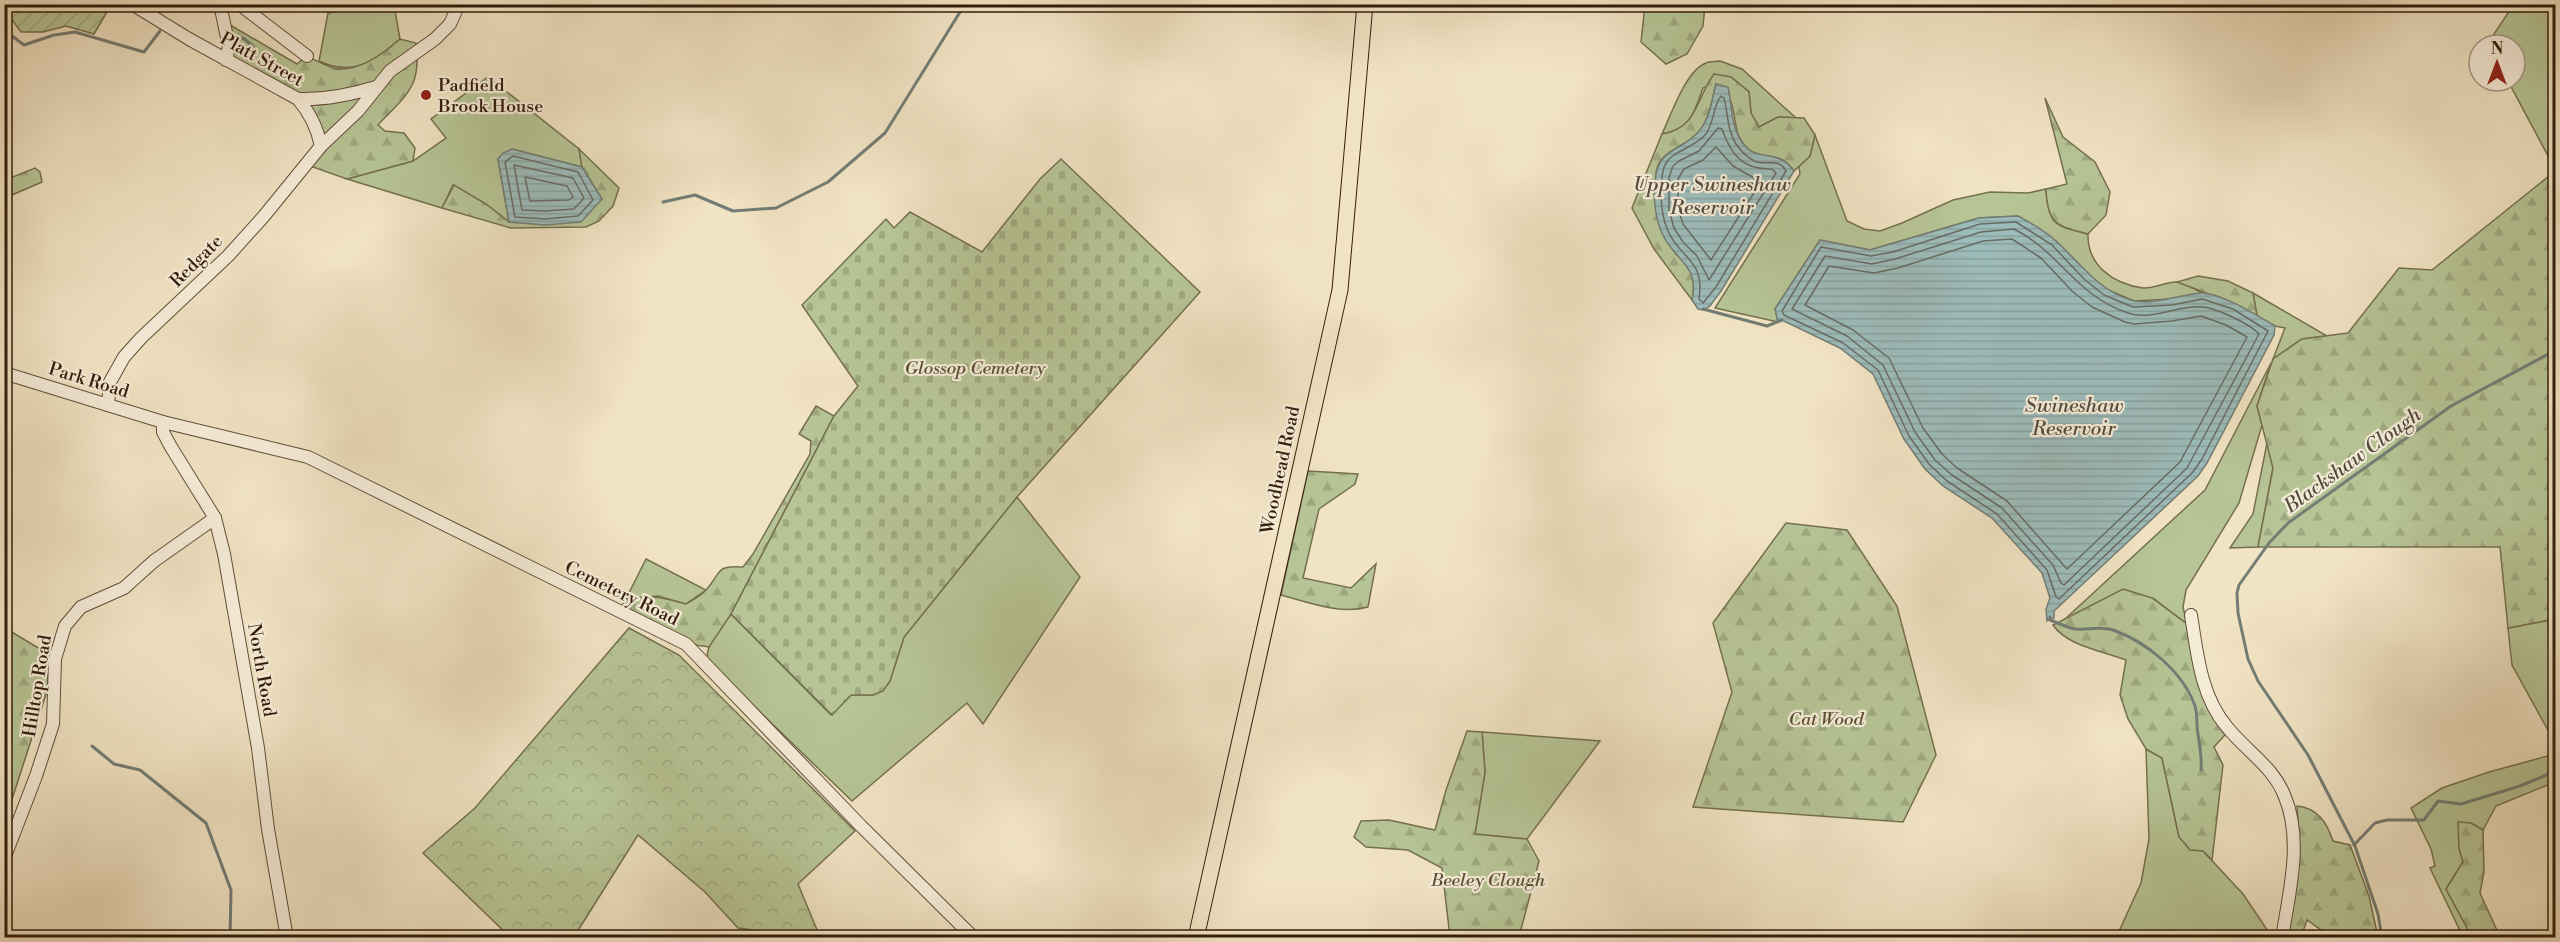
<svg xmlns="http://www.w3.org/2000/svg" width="2560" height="942" font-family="'Libre Bodoni',serif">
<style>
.grass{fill:#b7c596;stroke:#757050;stroke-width:1.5}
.forest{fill:url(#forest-firs);stroke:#757050;stroke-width:1.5}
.cemetery{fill:url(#cemetery-stones);stroke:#757050;stroke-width:1.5}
.park{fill:url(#park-crowns);stroke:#757050;stroke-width:1.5}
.garden{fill:url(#garden-furrows);stroke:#757050;stroke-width:1.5}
.water{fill:url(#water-rules);stroke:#737d75;stroke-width:1.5}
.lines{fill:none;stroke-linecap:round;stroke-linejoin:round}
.shore{stroke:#686c64;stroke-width:1.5}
.stream{stroke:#737d75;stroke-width:3}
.minor-casing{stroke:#624e39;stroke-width:14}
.major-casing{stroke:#331c0b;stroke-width:17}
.minor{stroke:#f6edd9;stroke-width:12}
.major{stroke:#f1e4c4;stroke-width:15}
.poi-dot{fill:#8f2418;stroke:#f6edd9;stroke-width:2}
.labels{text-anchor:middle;stroke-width:4.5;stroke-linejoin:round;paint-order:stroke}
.street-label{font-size:18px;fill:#331c0b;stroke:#f6edd9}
.poi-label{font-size:18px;fill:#331c0b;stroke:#f6edd9;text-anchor:start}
.park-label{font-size:18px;font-style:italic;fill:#5b4f35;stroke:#f6edd9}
.water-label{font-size:20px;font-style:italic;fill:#534c40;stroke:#f6edd9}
</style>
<defs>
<pattern id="forest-firs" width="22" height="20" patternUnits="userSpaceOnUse" patternTransform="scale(1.5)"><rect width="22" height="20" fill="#b7c596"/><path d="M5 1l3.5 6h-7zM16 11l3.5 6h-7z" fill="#9ea980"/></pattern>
<pattern id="cemetery-stones" width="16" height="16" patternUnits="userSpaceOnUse" patternTransform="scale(1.5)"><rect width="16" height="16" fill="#b7c596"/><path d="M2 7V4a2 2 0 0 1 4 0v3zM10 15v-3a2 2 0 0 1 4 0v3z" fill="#9ea980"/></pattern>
<pattern id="park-crowns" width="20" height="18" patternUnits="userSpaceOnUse" patternTransform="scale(1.5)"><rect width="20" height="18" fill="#b7c596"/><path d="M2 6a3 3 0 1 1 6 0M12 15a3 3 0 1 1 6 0" fill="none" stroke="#9ea980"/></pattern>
<pattern id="garden-furrows" width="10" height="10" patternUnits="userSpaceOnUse" patternTransform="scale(1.5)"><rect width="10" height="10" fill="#b7c596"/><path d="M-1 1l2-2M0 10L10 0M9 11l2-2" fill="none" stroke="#9ea980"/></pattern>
<pattern id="water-rules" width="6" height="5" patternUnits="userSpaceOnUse" patternTransform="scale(1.5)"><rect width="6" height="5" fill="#9dbdbc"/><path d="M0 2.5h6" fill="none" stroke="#88a2a0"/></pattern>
</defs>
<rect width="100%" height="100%" fill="#f1e4c4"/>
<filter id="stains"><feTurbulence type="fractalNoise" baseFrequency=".00333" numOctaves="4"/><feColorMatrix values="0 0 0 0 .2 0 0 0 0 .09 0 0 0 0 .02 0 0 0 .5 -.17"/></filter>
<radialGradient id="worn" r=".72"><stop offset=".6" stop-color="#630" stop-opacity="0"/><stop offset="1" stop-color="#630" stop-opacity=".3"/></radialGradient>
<g class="grass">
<polygon points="2514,4 2555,5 2555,169 2508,81 2515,81 2515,45 2488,43"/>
<path d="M377,5H394L400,39C374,62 352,77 319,61L328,13Z"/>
<path d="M1720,61L1742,69L1796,118L1778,117L1759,127L1751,113L1749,92L1731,77L1703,88C1694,113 1691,129 1662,134C1671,115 1686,70 1706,63C1710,61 1716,62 1720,61Z"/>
<polygon points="488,77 579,149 582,167 512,149 498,159 509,222 486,204 453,185 442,208 347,179 413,161 446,138 431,119"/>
<path d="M1815,135L1847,221L1864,229L1880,231L1902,223L1953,200L1990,192L2028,193L2046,189C2048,226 2056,226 2088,234C2087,265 2113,284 2143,288C2154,289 2165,282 2176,282C2184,282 2195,289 2202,293L2171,299L2134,301L2106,289L2088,274L2056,241L2018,216L1979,218L1870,250L1820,240L1775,309L1778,322L1715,308L1800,174L1799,166L1810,156Z"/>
<polygon points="2253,293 2327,336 2302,339 2273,359 2285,328 2275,326 2257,316"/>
<polygon points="2271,363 2257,406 2262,425 2239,503 2186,590 2183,607 2187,624 2153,598 2064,620 2205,490"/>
<polygon points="2267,443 2273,468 2258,547 2230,548 2253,514"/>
<path d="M1017,497L1080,577L983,724L967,703L852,801L708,662C703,646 722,627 731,614L831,715L851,695H873L882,691L890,681L904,637Z"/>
<polygon points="646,559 706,590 686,604 658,596 626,599"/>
<polygon points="2555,619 2555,743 2512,665 2508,628"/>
<polygon points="1482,732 1600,741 1527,839 1475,834 1485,772"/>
<polygon points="2146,749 2162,758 2179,837 2203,851 2243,894 2272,937 2116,938 2141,883 2149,839"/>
<polygon points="2555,754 2555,782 2496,806 2483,830 2471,823 2459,848 2463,862 2446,889 2472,937 2463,937 2430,868 2435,866 2431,849 2411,808 2442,788 2489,772"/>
</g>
<g class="forest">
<polygon points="1645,5 1705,5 1703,26 1687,54 1666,64 1641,42"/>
<path d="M225,22L297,64L307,56C315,60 324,65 333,68C357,74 383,54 400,39L416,43C422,87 406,95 378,125L385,131L404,133L415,148L413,161L347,179L310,166L326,150L311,107L230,59Z"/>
<path d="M1714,74L1731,77L1749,92L1751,113L1759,127L1778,117L1804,118L1815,135L1810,156L1794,171C1777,147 1763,164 1746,147C1733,134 1737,118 1731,102C1729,96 1721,90 1716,84C1712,99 1710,116 1702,128C1690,148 1656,148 1656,176C1656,188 1668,235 1672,248C1674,254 1680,257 1684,261C1695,272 1695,286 1692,300L1654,249L1632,208L1662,134C1698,128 1695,100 1714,74Z"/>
<path d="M2045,98L2063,137L2095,162L2110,192L2106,215L2088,234C2056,225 2048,226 2046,189L2067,184Z"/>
<polygon points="579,149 619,188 613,206 599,221 586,227 511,228 442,208 454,185 486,204 509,222 602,199 582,167"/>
<polygon points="35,168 40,172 42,182 5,198 5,180"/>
<polygon points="2554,172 2555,619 2508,628 2500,547 2258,547 2273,468 2257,406 2273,359 2302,339 2348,333 2399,268 2432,270"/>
<polygon points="2198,276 2228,281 2253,293 2257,316 2235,304 2177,282"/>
<path d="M816,406L834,416L731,614L709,647L696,645L622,606L626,599C648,594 664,598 686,604C692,600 701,596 706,590C722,573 714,565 743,567L753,554L810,454L811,441L799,434Z"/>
<path d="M1308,471L1358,474L1355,484L1319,509L1303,578L1351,588L1376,564L1368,607C1341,615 1307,602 1281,595Z"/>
<polygon points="1786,523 1847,530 1897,606 1936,755 1903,822 1693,807 1732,692 1713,623"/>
<path d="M2123,589L2152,598L2187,624L2214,719L2225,735L2214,747L2223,765L2212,860L2203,851L2190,850L2179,837L2162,758L2146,749L2128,719L2120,695L2126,660C2103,651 2067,646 2053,625Z"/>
<polygon points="5,628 50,655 47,691 5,821"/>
<polygon points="1467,731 1482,732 1485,772 1475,834 1527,839 1539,861 1519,937 1450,937 1442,868 1408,850 1366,847 1354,837 1361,821 1389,820 1435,830 1446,790"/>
<path d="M2297,806C2318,808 2327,823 2333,841L2350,845L2369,896L2378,937H2331L2307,920L2301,937L2287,938L2299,836Z"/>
<polygon points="2458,822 2471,823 2483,830 2484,872 2480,893 2500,937 2472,937 2446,889 2463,862 2459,848"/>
</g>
<polygon class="cemetery" points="1061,159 1200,292 1017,497 904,637 890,681 883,691 873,695 851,695 832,715 731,614 834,416 858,386 802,305 886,219 894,228 910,212 982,252 1040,179"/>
<path class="park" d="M629,628L679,655L855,831L798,884L820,937C793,938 765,931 738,928L705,892L638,835L574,937H510L423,853L475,808Z"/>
<polygon class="garden" points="5,4 111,4 111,5 94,34 66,26 43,32 21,32 5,10"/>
<g class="water">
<path d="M1716,84L1728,87C1732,104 1731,124 1740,139C1754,165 1777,146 1794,171L1721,291L1710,306L1703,310L1698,309L1692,300C1700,264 1674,261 1662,233C1654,216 1653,193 1656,174C1661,148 1685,149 1699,131C1710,119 1712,99 1716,84Z"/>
<polygon points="512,149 582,167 602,199 581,222 545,225 509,222 498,159 503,153"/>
<path d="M2018,216C2031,223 2045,231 2056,241C2081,264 2098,290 2131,300C2150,306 2180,295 2200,293C2218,291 2258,316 2275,326L2274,335L2207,463L2198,476L2054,611V618L2047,621L2046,609L2050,598L2042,573L1992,518L1943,486L1925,469L1904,439L1873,374L1840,348L1782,320L1778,322L1775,309L1820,240L1870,250L1979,218Z"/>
</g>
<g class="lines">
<g class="shore">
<path d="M1721,96L1724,98C1728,113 1727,130 1736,144C1741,151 1749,159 1757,162C1768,165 1779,158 1786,171L1716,287L1703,303L1699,299C1705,259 1681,260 1668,231C1662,218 1661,204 1661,191C1662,182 1661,171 1666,163C1673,151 1694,148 1706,134C1714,123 1713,106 1721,96Z"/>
<path d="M1718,128L1722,129C1731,155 1743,170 1772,169L1776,173L1709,280L1697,256L1683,242L1674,228L1669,210V177L1673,166L1679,161L1699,151Z"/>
<polygon points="1716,147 1733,166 1761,182 1711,260 1683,224 1678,208 1678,179 1684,169 1703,160"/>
<polygon points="513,156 578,172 593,200 578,216 545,219 515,217 505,162"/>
<polygon points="514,165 573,178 584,198 574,209 545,211 522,210"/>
<polygon points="525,177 567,186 573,197 569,200 530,201"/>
<polygon points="2016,222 2052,245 2084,279 2104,295 2133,307 2172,305 2202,299 2233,309 2268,331 2202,459 2193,472 2059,599 2056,597 2047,570 1997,514 1947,481 1929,464 1909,436 1878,370 1843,343 1784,315 1782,311 1821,247 1871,256 1893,252 1980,224"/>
<path d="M2014,229C2060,252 2076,296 2128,313C2150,321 2179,305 2201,307C2215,307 2250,324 2259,334L2187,468L2064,585L2061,583L2053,565L2002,508L1952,475L1935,460L1915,432L1883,365L1847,336L1792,309L1825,256L1872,264L1895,259L1981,232Z"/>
<polygon points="2012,239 2041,258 2072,291 2092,307 2125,322 2134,324 2172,321 2201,316 2226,325 2247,337 2180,462 2067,569 2007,501 1957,468 1942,454 1923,428 1889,358 1853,330 1805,305 1829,266 1874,273 1898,268 1983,241"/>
</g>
<g class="stream">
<polyline points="4,30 24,45 54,35 75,32 144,52 160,31"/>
<polyline points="236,38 243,38 253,46"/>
<polyline points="663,202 695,195 733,211 776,208 828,182 885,133 965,4"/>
<polyline points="1703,309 1767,326 1782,320"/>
<path d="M2050,617V620C2058,623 2068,628 2076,629C2088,630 2101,626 2113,630C2147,642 2183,672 2195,706C2198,715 2196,725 2198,734C2200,747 2202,757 2201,770"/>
<polyline points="92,746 114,764 140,770 206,823 231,890 230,938"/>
<polyline points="2354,845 2375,823 2387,820 2424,820 2438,801 2461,804 2520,786 2556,771"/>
<polyline points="2382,938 2378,914 2355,846 2308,755 2258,681 2248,659 2238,613 2237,593 2239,585 2269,543 2288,523 2451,406 2556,350"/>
</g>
<g class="minor-casing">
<g id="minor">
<path d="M132,4L189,39L298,99C310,113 317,127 321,146"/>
<polyline points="220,4 229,47 226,60"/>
<polyline points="239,4 307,56"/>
<path d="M298,99C324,100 350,95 376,87"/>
<polyline points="4,373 163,422 308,457 686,644 861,826 974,938"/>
<polyline points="108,405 110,382 124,357 141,338 228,256 264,216 321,146 358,111 390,71 435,39 450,24 459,4"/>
<polyline points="163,422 163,432 171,447 215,518 224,554 258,748 268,829 287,938"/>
<path d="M2191,615C2197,653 2201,697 2227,727C2246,751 2274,767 2285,797C2303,841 2289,893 2282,938"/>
<polyline points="4,859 36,776 53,724 55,659 65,626 81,607 124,588 154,561 215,518"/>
</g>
</g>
<g class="major-casing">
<polyline id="major" points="1196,938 1340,290 1365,4"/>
</g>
<use href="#minor" class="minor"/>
<use href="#major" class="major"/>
</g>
<circle class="poi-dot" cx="426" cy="95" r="6"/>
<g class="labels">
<g class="street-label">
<text transform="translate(262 59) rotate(29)" y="6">Platt Street</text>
<text transform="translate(196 261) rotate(-45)" y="6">Redgate</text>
<text transform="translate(89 380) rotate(17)" y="6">Park Road</text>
<text transform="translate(1280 470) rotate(-78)" y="6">Woodhead Road</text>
<text transform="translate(622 593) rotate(26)" y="6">Cemetery Road</text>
<text transform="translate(262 670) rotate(80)" y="6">North Road</text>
<text transform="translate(37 686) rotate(-81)" y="6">Hilltop Road</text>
</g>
<g class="poi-label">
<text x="438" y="91">Padfield<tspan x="438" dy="21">Brook House</tspan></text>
</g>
<g class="park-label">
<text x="975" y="374">Glossop Cemetery</text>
<text x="1826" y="725">Cat Wood</text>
<text x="1488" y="886">Beeley Clough</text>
</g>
<g class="water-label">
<text x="1712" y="191">Upper Swineshaw<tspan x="1712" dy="23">Reservoir</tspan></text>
<text x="2074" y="412">Swineshaw<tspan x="2074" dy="23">Reservoir</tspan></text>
<text transform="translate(2352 460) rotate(-36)" y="7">Blackshaw Clough</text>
</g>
</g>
<rect width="2560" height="942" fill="none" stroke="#f1e4c4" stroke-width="24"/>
<rect x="6" y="6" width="2548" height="930" fill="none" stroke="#331c0b" stroke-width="3"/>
<rect x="12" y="12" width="2536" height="918" fill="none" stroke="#331c0b" stroke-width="1.5"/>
<g transform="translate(2497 63)"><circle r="28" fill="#f6edd9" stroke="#a89987" stroke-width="1.5"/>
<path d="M0-4.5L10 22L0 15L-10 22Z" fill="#8f2418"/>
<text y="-9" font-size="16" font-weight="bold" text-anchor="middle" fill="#331c0b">N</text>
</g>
<rect width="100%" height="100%" filter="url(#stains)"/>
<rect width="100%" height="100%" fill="url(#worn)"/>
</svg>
